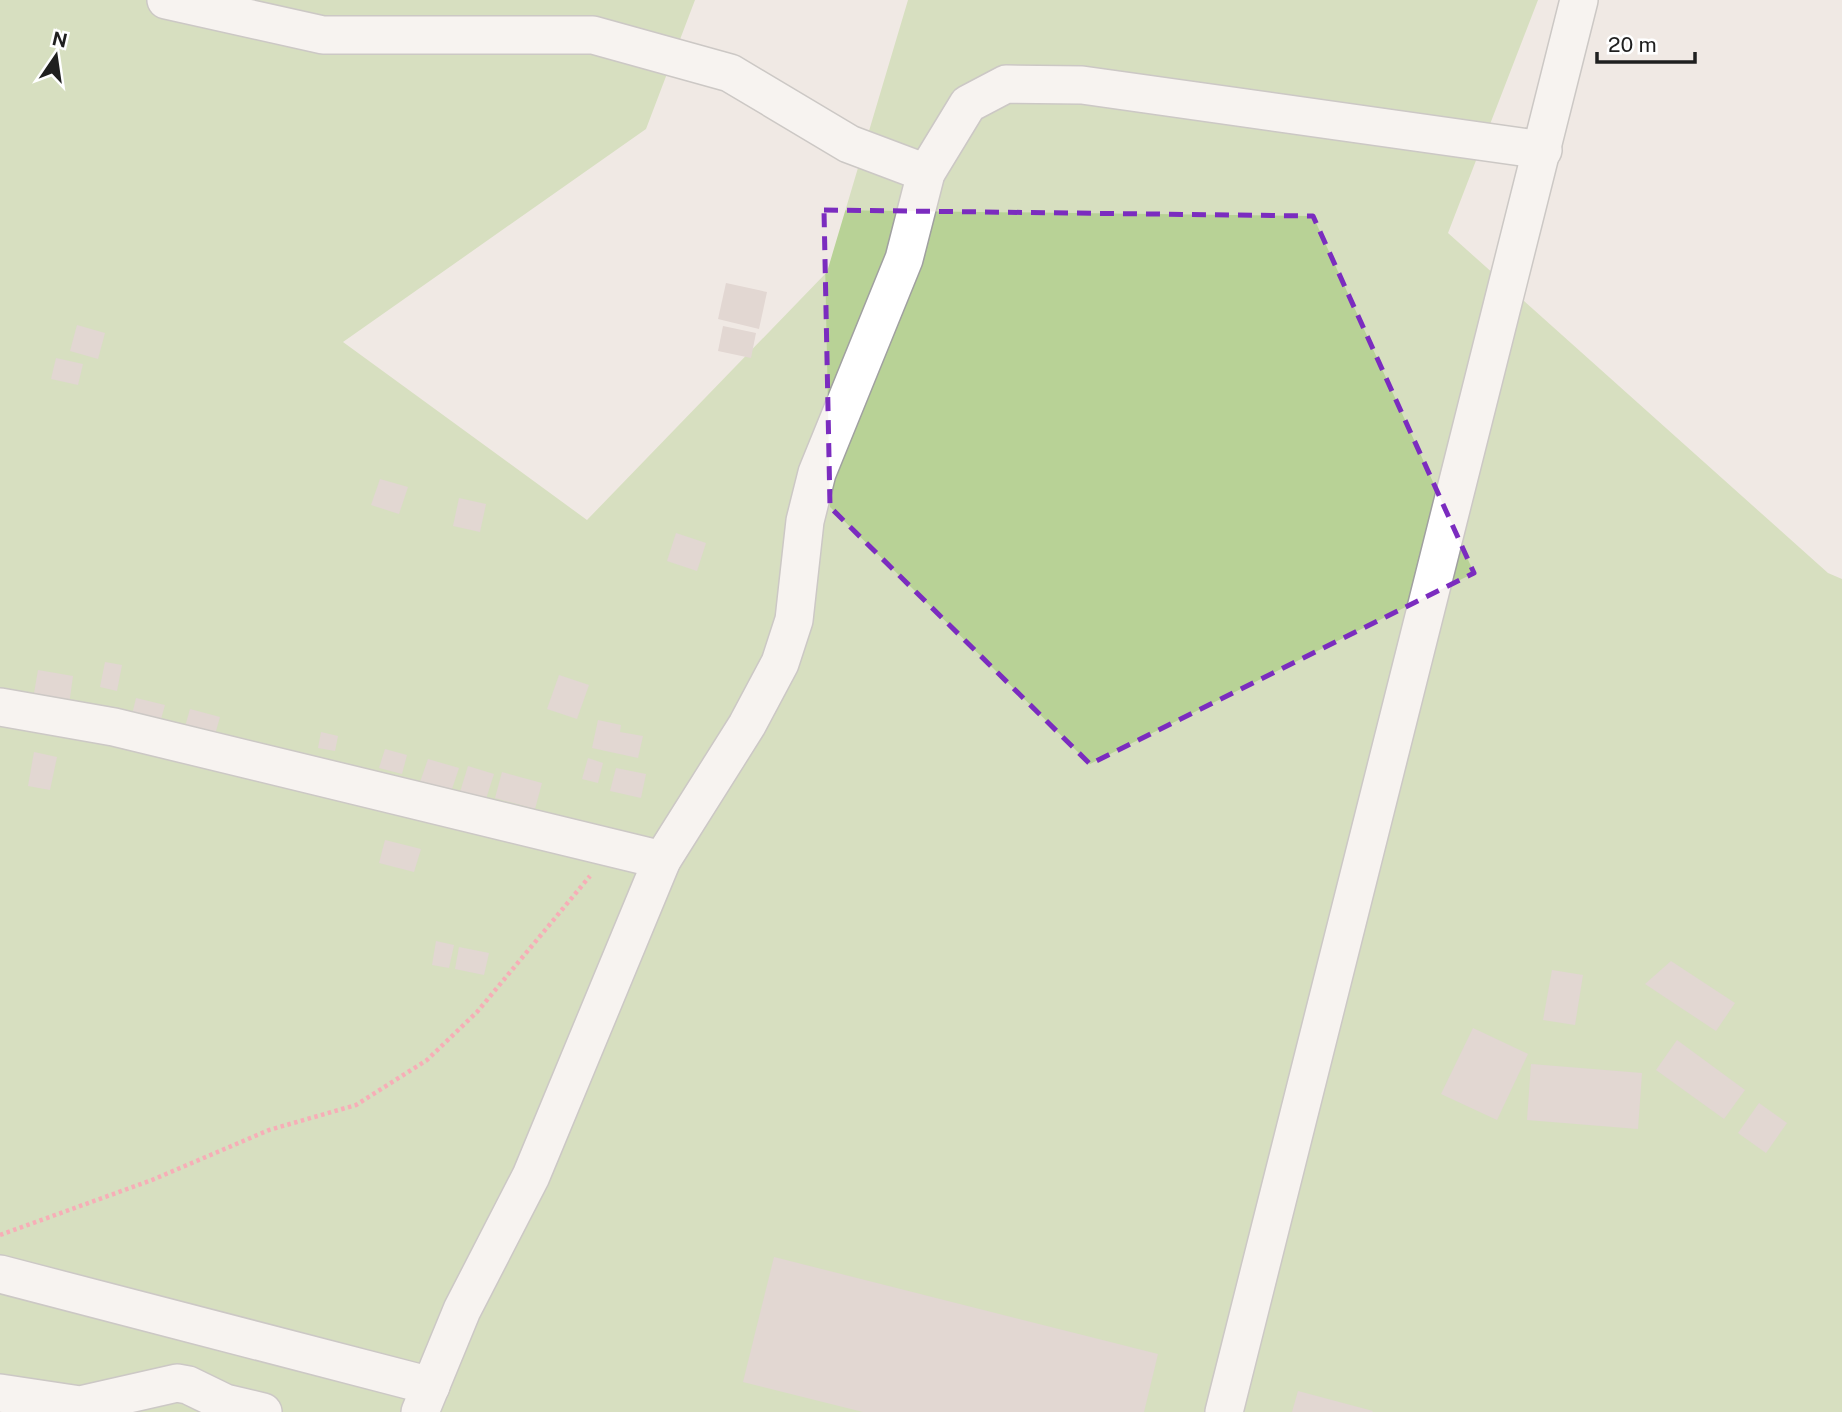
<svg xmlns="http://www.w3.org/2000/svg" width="1842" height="1412" font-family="'Public Sans',sans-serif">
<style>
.forest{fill:#b8d296}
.building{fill:#d0c0bd}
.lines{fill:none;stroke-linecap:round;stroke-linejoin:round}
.minor-casing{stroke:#a0a0a0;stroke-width:40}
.path{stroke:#ff6681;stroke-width:4.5;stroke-dasharray:3.5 3.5;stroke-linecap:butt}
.minor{stroke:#fff;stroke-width:37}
.marked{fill:none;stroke:#7b2cbf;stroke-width:5;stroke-dasharray:14 9;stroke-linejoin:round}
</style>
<rect width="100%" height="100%" fill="#f0e9e4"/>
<polygon class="forest" points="0,0 695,0 646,129 343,342 587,520 827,272 908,0 1538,0 1448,233 1828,573 1842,579 1842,1412 0,1412"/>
<g class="building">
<polygon points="726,283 767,292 759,329 718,319"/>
<polygon points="77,325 105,333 98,359 70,351"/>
<polygon points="723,326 756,333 751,358 718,351"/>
<polygon points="56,358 83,364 78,385 51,379"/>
<polygon points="380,479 408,487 399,514 371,505"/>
<polygon points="459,498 486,504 480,532 453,526"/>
<polygon points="676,533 706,543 697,571 667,561"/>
<polygon points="105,662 122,665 117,691 100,687"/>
<polygon points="38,670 73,676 69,705 33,699"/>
<polygon points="559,675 589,685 577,719 547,709"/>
<polygon points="136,698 165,705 159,726 131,719"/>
<polygon points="190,709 220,717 212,745 182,737"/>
<polygon points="598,720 621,725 620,732 643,736 638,758 592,748"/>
<polygon points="321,732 338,736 335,751 318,748"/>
<polygon points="385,749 407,755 402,774 379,768"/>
<polygon points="34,752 57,757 50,790 28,786"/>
<polygon points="588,758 603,763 598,783 582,779"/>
<polygon points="428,759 459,768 451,792 420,782"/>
<polygon points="468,766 494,774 486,799 460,792"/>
<polygon points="616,768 646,774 641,798 610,791"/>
<polygon points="502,772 542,783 535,809 495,798"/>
<polygon points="385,840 421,849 414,872 379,863"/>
<polygon points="436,941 454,945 449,968 432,965"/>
<polygon points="459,947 489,953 484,975 455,969"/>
<polygon points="1671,961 1735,1003 1716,1031 1645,984"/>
<polygon points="1552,970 1583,975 1575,1025 1543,1020"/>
<polygon points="1473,1028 1528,1054 1497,1120 1441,1094"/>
<polygon points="1677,1040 1745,1090 1724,1119 1656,1070"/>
<polygon points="1531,1064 1642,1073 1638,1129 1527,1120"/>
<polygon points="1759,1103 1787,1123 1766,1153 1738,1133"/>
<polygon points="774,1257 1158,1354 1144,1412 863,1412 743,1382"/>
<polygon points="1298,1391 1373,1411 1372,1412 1292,1412"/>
</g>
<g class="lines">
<g class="minor-casing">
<g id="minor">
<polyline points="166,0 323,35 593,35 730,73 849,144 926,173"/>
<polyline points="0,707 114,727 662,860"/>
<polyline points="0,1274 431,1386"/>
<polyline points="0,1393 80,1405 177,1383 188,1385 225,1403 263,1412"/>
<polyline points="420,1412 462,1310 531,1176 662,860 747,725 780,663 794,620 805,521 817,473 904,259 926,173 968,104 1006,84 1082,85 1543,150"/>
<polyline points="1224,1412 1579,0"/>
</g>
</g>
<polyline class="path" points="0,1235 152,1180 269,1130 356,1105 427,1060 477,1012 590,876"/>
<use href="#minor" class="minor"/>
</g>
<path d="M0 0H1842V1412H0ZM824,210L1313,216L1474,573L1090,764L830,507Z" fill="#f0e9e4" fill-opacity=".55" fill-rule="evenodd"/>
<path class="marked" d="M824,210L1313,216L1474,573L1090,764L830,507Z"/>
<g transform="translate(56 56) rotate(13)" stroke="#ffffff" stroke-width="5" paint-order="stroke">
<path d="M0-5L12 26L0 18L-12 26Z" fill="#1f1f1f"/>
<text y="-10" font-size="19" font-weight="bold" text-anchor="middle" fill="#1f1f1f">N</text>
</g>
<path d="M1597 52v10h98v-10" fill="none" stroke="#1f1f1f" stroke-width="3.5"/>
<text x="1608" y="52" font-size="21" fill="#1f1f1f" stroke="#ffffff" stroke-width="5" paint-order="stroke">20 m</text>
</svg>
